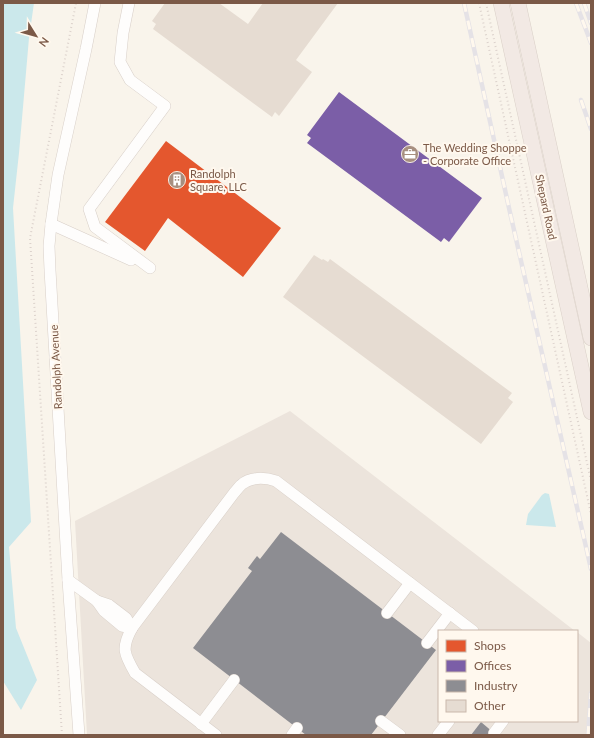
<svg xmlns="http://www.w3.org/2000/svg" width="594" height="738" font-family="Lato,sans-serif">
<style>
.industrial{fill:#ece4dc}
.water{fill:#cbe8eb}
.shops{fill:#e4572e}
.offices{fill:#7b5ea7}
.industry{fill:#8d8d92}
.building{fill:#e6dcd2}
.lines{fill:none;stroke-linecap:round;stroke-linejoin:round}
.minor-casing{stroke:#d8cfc8;stroke-width:12}
.highway-casing{stroke:#dad0c8;stroke-width:16}
.path{stroke:#dcd2cc;stroke-width:2;stroke-dasharray:1 3;stroke-linecap:butt}
.minor{stroke:#fefdfc;stroke-width:11}
.highway{stroke:#f2e9e4;stroke-width:15}
.rail-casing{stroke:#e5e2e6;stroke-width:4.5}
.rail{stroke:#fff8ee;stroke-width:3;stroke-dasharray:9;stroke-linecap:butt}
.labels{text-anchor:middle;stroke-width:4;stroke-linejoin:round;paint-order:stroke}
.poi-label{font-size:11px;fill:#7b5947;stroke:#fff8ee;text-anchor:start}
.street-label{font-size:11px;fill:#7b5947;stroke:#fff8ee}
</style>
<rect width="100%" height="100%" fill="#f9f4eb"/>
<polygon class="industrial" points="290,411 575,631 439,631 439,721 577,721 577,632 591,643 591,735 87,735 75,521"/>
<g class="water">
<polygon points="3,3 34,3 29,38 19,153 13,208 31,522 9,547 16,628 37,680 21,710 3,681"/>
<polygon points="545,493 549,494 556,527 526,525 528,514 542,495"/>
</g>
<polygon class="shops" points="166,141 281,228 243,277 168,218 145,251 105,222"/>
<polygon class="offices" points="339,92 482,198 449,242 444,238 441,242 307,143 311,138 307,135"/>
<g class="industry">
<polygon points="281,532 436,650 371,735 306,735 193,648 252,571 248,568 257,556 260,559"/>
<polygon points="481,722 494,733 497,735 471,735"/>
</g>
<g class="building">
<polygon points="165,3 219,3 248,24 263,3 338,3 296,60 312,72 279,116 275,112 272,117 153,29 156,24 152,21"/>
<polygon points="314,255 322,260 323,259 328,262 330,259 512,393 508,398 513,402 481,444 283,297"/>
</g>
<g class="lines">
<g class="minor-casing">
<g id="minor">
<polyline points="129,3 123,33 120,62 130,80 165,106 89,209 95,227 150,268"/>
<polyline points="51,224 131,260"/>
<polyline points="68,580 97,601 109,605 126,618 132,628"/>
<polyline points="97,601 104,611 122,626 132,628"/>
<polyline points="387,613 410,583"/>
<polyline points="427,643 450,613"/>
<polyline points="381,721 400,735"/>
<polyline points="201,724 234,680"/>
<polyline points="494,733 503,721"/>
<polyline points="79,735 68,580 50,270 49,246 51,224 58,175 86,49 95,3"/>
<path d="M216,735L135,673C124,654 121,648 132,628L234,493C236,491 238,488 241,485C250,477 264,477 276,481L473,631"/>
<polyline points="292,735 297,728"/>
<polyline points="438,735 449,721"/>
</g>
</g>
<g class="highway-casing">
<g id="highway">
<polyline points="501,3 591,412"/>
<polyline points="518,3 591,338"/>
</g>
</g>
<g class="path">
<polyline points="479,3 591,514"/>
<polyline points="486,3 591,481"/>
<polyline points="62,735 30,238 76,3"/>
</g>
<use href="#minor" class="minor"/>
<use href="#highway" class="highway"/>
<g class="rail-casing">
<g id="rail">
<polyline points="464,3 509,208 591,569"/>
<polyline points="576,3 591,43"/>
<polyline points="584,3 591,23"/>
<polyline points="581,100 591,129"/>
<polyline points="588,735 591,693"/>
</g>
</g>
<use href="#rail" class="rail"/>
</g>
<defs>
<g id="office-disc" transform="scale(0.9)"><circle r="9.5" fill="#a78f80" stroke="#fff8ee"/><path d="M-6-3h4V-5.5h4V-3h4V5H-6ZM-1-4.5V-3h2v-1.5ZM-6 0V1H6V0Z" fill="#fff"/></g>
<g id="building-disc" transform="scale(0.9)"><circle r="9.5" fill="#a78f80" stroke="#fff8ee"/><path d="M-4-6H4V6H1V3H-1V6H-4ZM-2.5-4.3h1.7v1.8h-1.7ZM.8-4.3h1.7v1.8H.8ZM-2.5-1h1.7V.8h-1.7ZM.8-1h1.7V.8H.8Z" fill="#fff"/></g>
</defs>
<g fill-rule="evenodd">
<use href="#office-disc" x="410" y="154"/>
<use href="#building-disc" x="177" y="180"/>
</g>
<g class="labels">
<g class="poi-label">
<text x="423" y="152">The Wedding Shoppe<tspan x="423" dy="13">- Corporate Office</tspan></text>
<text x="190" y="178">Randolph<tspan x="190" dy="13">Square, LLC</tspan></text>
</g>
<g class="street-label">
<text transform="translate(546 207) rotate(78)" y="4">Shepard Road</text>
<text transform="translate(56 367) rotate(-93)" y="4">Randolph Avenue</text>
</g>
</g>
<rect width="594" height="738" fill="none" stroke="#7b5947" stroke-width="8"/>
<rect x="438" y="630" width="140" height="92" fill="#fff8ee" stroke="#cab8ab"/>
<rect x="446" y="640" width="20" height="12" fill="#e4572e" stroke="#cab8ab"/>
<text x="474" y="650" font-size="12" fill="#7b5947">Shops</text>
<rect x="446" y="660" width="20" height="12" fill="#7b5ea7" stroke="#cab8ab"/>
<text x="474" y="670" font-size="12" fill="#7b5947">Offices</text>
<rect x="446" y="680" width="20" height="12" fill="#8d8d92" stroke="#cab8ab"/>
<text x="474" y="690" font-size="12" fill="#7b5947">Industry</text>
<rect x="446" y="700" width="20" height="12" fill="#e6dcd2" stroke="#cab8ab"/>
<text x="474" y="710" font-size="12" fill="#7b5947">Other</text>
<g transform="translate(36 36) rotate(127)" stroke="#fff8ee" stroke-width="3" paint-order="stroke">
<path d="M0-3L7 15L0 10L-7 15Z" fill="#7b5947"/>
<text y="-6" font-size="11" font-weight="bold" text-anchor="middle" fill="#7b5947">N</text>
</g>
</svg>
